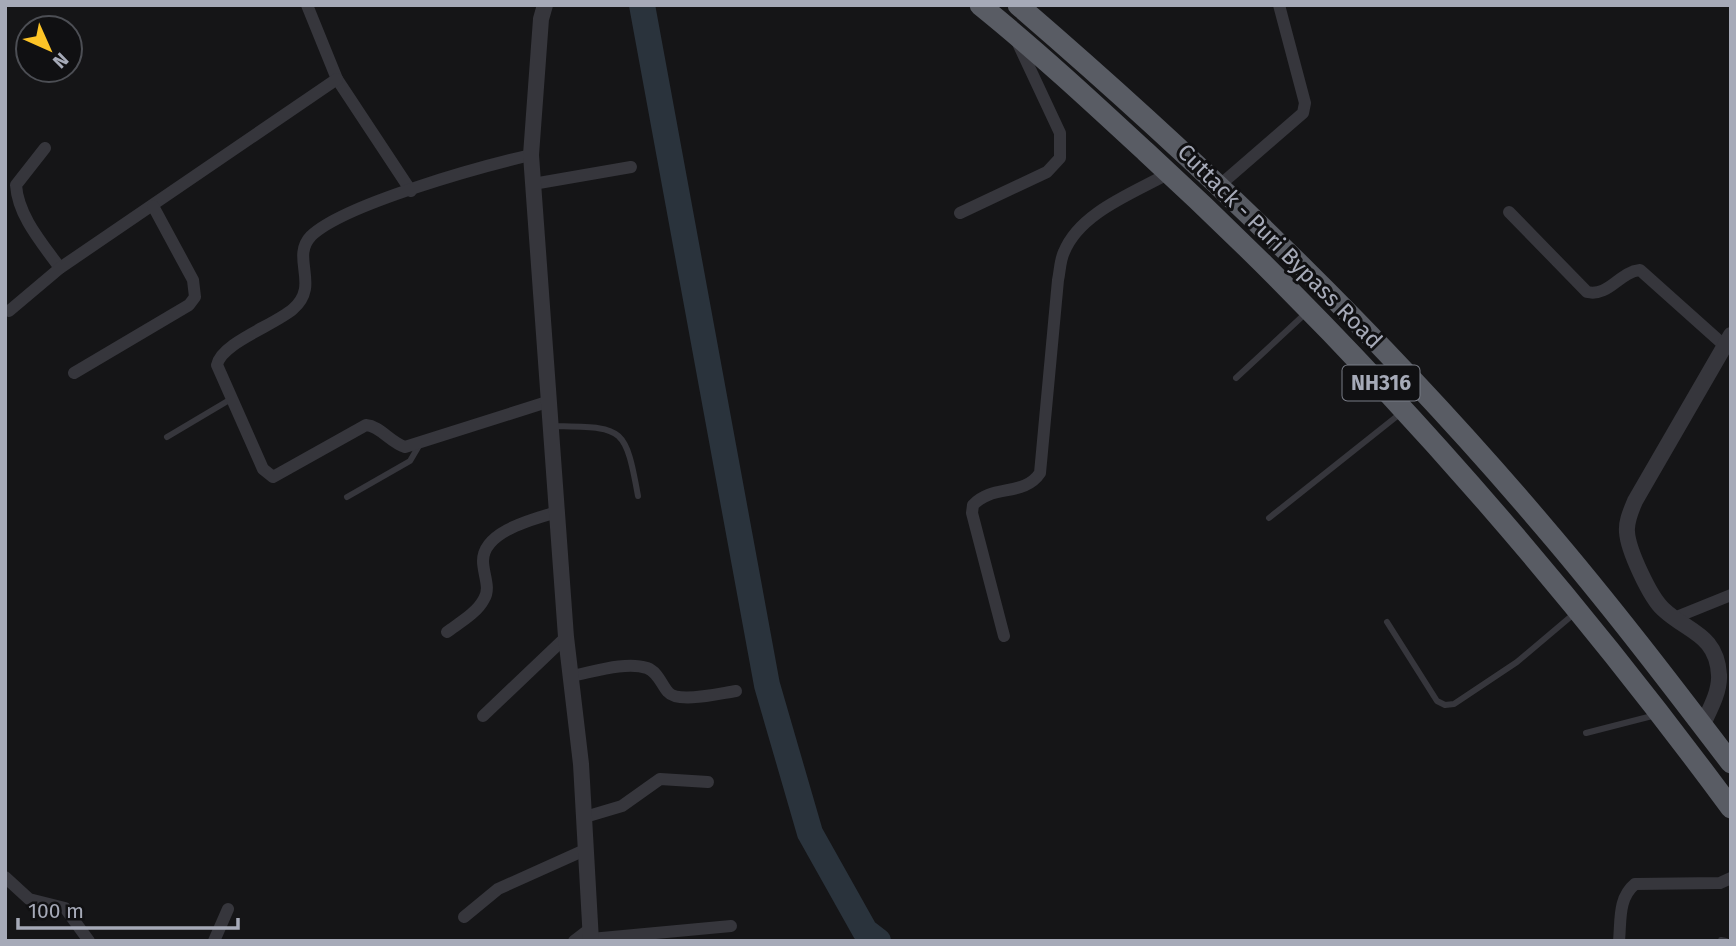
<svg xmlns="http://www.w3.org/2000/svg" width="1736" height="946" font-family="'Fira Sans',sans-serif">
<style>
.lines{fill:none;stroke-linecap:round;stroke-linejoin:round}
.river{stroke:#2a333c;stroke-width:26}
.service{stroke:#36363c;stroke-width:6}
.minor{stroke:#36363c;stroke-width:12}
.tertiary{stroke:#36363c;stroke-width:16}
.trunk{stroke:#595c64;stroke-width:21}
.labels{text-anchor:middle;stroke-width:6;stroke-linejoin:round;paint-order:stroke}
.shield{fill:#101012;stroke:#797c86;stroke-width:2}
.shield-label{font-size:21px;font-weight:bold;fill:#a6aab8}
.street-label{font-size:23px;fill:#a6aab8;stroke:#101012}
</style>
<rect width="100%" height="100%" fill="#151517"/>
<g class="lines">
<polyline class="river" points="642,5 767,685 810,833 865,931 878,941"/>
<g class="service">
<polyline points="1236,378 1306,313"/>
<path d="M551,426C622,428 625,423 638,496"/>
<polyline points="167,437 231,399"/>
<polyline points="347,497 410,461 420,444"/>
<polyline points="1269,518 1401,413"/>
<polyline points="1387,622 1437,701 1445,705 1454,704 1517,662 1575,613"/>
<polyline points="1586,733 1656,715"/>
<polyline points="1721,940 1726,941"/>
</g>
<g class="minor">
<polyline points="307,5 337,79 411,191"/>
<path d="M45,148L16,185C18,216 42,243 60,268"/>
<path d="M531,155C483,166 344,204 311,236C290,258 321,285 293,309C275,325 221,343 217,365L263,469L273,477L366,425C380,426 390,442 405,447L547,402"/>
<polyline points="533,184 631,167"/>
<polyline points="1220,185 1303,113 1305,103 1279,5"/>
<path d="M1509,212L1587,292C1609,297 1619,272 1640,270L1725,346"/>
<polyline points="960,213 1047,172 1060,158 1060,133 1016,39"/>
<polyline points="9,311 60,268 337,79"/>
<polyline points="74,373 189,305 195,297 193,280 153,206"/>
<polyline points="1674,618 1731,595"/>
<path d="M447,632C459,623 477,613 484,599C491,588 483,574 483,561C483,531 534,519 557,512"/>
<path d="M1004,636L972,513L973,505C992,484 1024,497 1040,473L1058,280C1060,271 1060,260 1064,252C1080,212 1134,193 1169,173"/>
<path d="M571,676C593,672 626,661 647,668C658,672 661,684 668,692C678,704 721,693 736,691"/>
<polyline points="483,716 566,637"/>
<polyline points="585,817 622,806 660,779 708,782"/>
<polyline points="5,877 29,899 65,908 89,941"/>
<polyline points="464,917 498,889 587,849"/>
<polyline points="591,939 731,926"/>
<polyline points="214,941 228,909"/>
<polyline points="574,941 591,928"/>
<path d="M1619,941C1621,920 1618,898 1635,884L1720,883L1731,878"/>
</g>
<g class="tertiary">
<polyline points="545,5 541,19 531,155 566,637 581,764 591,941"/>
<path d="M1702,726C1709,711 1720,692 1719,675C1717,634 1687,632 1663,609C1650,597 1628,550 1627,532C1626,521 1631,511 1635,501L1731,335"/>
</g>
<g class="trunk">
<path d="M980,5C1037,51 1092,102 1146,152C1363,351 1556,571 1731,808"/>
<path d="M1018,5C1205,166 1384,338 1544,527C1609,603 1670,683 1731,763"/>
</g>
</g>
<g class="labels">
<rect class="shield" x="1342.5" y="365.5" width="77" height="35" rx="5"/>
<g class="shield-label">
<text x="1381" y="390">NH316</text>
</g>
<g class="street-label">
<text transform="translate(1280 246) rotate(45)" y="8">Cuttack - Puri Bypass Road</text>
</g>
</g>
<rect width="1736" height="946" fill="none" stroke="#a6aab8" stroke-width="14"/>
<g transform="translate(49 49) rotate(135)"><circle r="33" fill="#101012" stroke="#4c4e54" stroke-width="2"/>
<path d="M0-5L12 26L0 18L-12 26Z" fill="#fdc427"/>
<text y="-10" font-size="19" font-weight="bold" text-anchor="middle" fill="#a6aab8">N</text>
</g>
<path d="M18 918v10h220v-10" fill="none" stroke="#a6aab8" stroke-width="3.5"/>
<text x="28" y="918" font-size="21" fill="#a6aab8" stroke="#101012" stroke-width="5" paint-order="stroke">100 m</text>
</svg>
